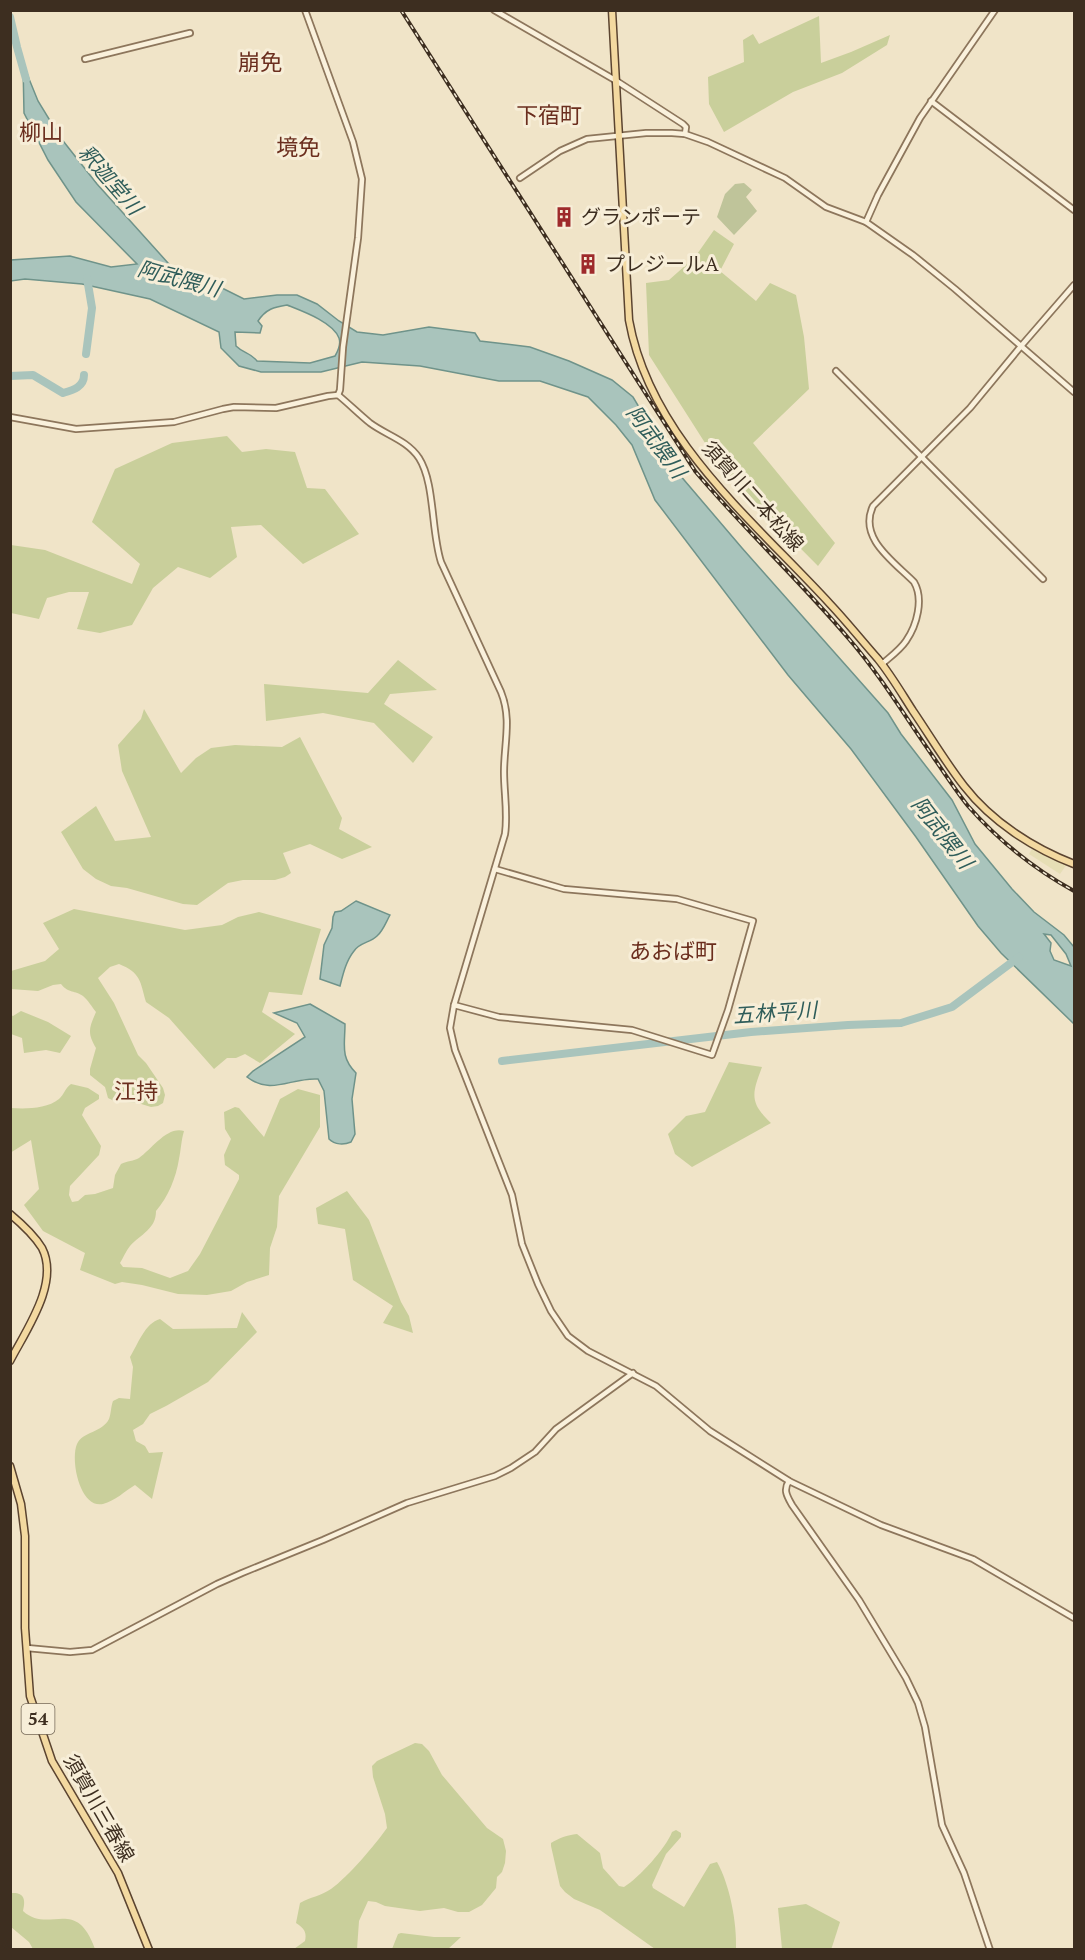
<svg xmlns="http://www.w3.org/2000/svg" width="1085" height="1960" font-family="'PT Serif','Noto Sans JP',serif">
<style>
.farmland{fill:#e6deb5}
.green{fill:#c9cf9b}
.cemetery{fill:#bfc49a}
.water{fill:#a9c4bc;stroke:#6f938a;stroke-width:1.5;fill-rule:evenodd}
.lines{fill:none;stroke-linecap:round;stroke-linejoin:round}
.river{stroke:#a9c4bc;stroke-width:8}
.minor-casing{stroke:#8d765c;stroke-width:8}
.major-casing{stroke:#5b4430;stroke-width:9}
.minor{stroke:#faf1dc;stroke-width:4.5}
.major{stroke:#f3d9a0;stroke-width:6}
.rail-casing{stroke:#3d2e20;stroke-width:4}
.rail{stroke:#f7eed8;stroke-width:1.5;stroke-dasharray:4.5;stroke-linecap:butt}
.labels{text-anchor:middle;stroke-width:6;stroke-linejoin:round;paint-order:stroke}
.shield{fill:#f7eed8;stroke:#756857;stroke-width:1.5}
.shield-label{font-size:18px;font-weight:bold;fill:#3d2e20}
.poi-label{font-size:20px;fill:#3d2e20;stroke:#f7eed8;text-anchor:start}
.street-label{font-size:20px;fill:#3d2e20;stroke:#f7eed8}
.water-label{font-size:21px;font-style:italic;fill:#2f5d5a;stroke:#f7eed8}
.quarter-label{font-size:22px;fill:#6b2e1e;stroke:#f7eed8}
</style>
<rect width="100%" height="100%" fill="#f0e4c8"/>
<polygon class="farmland" points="1033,847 1067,864 1060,874 1029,854"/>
<g class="green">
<polygon points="819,16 821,63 851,52 890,35 887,45 842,73 793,92 724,132 709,104 708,77 744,62 743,40 753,34 759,44"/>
<polygon points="714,230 734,244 720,271 756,301 770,283 796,295 804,337 809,389 753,443 835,543 818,566 721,468 649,355 646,283 669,280 695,257"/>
<polygon points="227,436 242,452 266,449 295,452 307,488 325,489 359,534 303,564 261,525 231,527 237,557 210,578 178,567 153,588 132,625 100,633 77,629 89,592 69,592 47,598 39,619 11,613 11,545 45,550 132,584 140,564 92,522 115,469 172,443"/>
<polygon points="398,660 437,690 390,694 384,704 433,737 413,763 374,723 323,713 266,721 264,684 368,693"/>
<polygon points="144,709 181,773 196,758 211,748 235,745 282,747 300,737 342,818 339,829 372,847 342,859 310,844 283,853 291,873 285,877 275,880 243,880 228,883 197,905 183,904 127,888 111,886 96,879 83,869 61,832 96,806 115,841 151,837 122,771 118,745 141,719"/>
<path d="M74,909L185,930L222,925L238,917L259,912L321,929L302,995L269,992L262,1012L295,1034L260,1063L245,1054L236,1058H227L214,1069L169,1018L146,1002C140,981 141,973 119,964L110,967L98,978L114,1003L138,1055L146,1063L163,1088L165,1095L163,1103L158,1106L151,1107L138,1103L114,1101L108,1098L105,1087L90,1075V1069L96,1048C87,1033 89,1028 96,1012C92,1007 88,1000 83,996C75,990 69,994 61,984L53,985L38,991L11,989V971L45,961L59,949L43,923Z"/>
<polygon points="21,1011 48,1022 71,1036 60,1053 46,1050 24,1053 22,1038 11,1034 11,1015 13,1016"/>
<path d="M729,1062L762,1067C752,1094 749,1102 771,1123L692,1167L675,1154L668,1134L686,1116L705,1112Z"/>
<path d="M71,1084L88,1088L99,1095V1099L85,1108L82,1115L101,1146L99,1155L70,1186L69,1195L72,1202L78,1201L85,1195L95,1194L113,1188L115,1175L121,1164C127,1161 134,1161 139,1158C152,1149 167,1126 184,1131C181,1141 181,1150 179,1159C176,1178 168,1197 156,1211C156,1229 141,1234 130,1246C126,1251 123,1258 120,1263L123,1267L142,1268L170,1278L188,1271L200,1254L239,1179V1175L225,1165L224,1155L231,1139L225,1129L224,1112L235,1107L239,1108L264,1137L280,1099L298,1089L320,1095V1127L279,1196L277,1227L270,1248L269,1275L247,1282L231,1291L207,1295L178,1294L142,1285L122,1282L115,1284L80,1270L85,1253L43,1231L24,1205L39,1189L31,1140L10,1153L11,1108C25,1109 47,1109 59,1099C64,1095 65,1088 71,1084Z"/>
<polygon points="347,1191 369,1220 401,1302 409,1316 413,1333 383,1323 393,1306 353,1280 345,1229 318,1224 316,1208"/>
<path d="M242,1312L257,1332L208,1382L166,1406L150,1414L143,1424L133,1430L136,1441L145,1446L149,1453L163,1452L152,1499L135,1485C125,1491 115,1501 103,1504C80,1509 70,1460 77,1444C82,1432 103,1432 109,1419C111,1414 111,1406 113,1401L119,1398L130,1399L133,1367L130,1357C138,1344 145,1323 160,1319L173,1329L237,1328Z"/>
<path d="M415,1743L422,1744L429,1751L442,1775L487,1828L503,1839L506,1851L505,1863L502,1872L497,1877L496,1888L482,1905L469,1912H458L444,1908L420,1911L385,1906L376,1902L368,1901L359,1921L357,1949H294L305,1941C307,1932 304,1928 296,1923L300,1903C310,1897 321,1896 331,1889C348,1877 375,1845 387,1828L385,1814L373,1777L372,1766L377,1761Z"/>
<path d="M676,1830L681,1833V1837L666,1854L652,1885L653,1888L684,1907L710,1864L717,1862C730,1885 737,1923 736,1949H655L600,1910L574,1899L565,1892L560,1886L551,1846V1843C559,1838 567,1835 577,1834L600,1853L603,1868L619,1886L624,1887C639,1878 666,1848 672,1832Z"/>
<path d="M11,1893C24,1892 26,1899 23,1911C49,1935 76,1895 95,1949H33L29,1942L11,1927Z"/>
<polygon points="806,1904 840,1922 832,1947 831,1949 782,1949 778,1908"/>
<polygon points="401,1933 434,1937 461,1937 448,1949 392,1949 398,1934"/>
</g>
<polygon class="cemetery" points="744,183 752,190 746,197 757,211 734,235 717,217 725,194 735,184"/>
<g class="water">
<path d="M23,64L38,101L60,137L97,184L177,273L224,289L244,299L277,295H297L317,304L339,321L357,332L383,335L429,327L475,333L480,341L530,347L569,361L612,380L633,397L679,474L742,548L888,713L901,734L952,800L975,844L1012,889L1034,912L1064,935L1074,947V1024L1001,953L978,926L916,837L851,749L788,675L655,500L632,445L616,425L588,397L540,381H499L420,366L362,362L321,372H261L239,366L221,348L219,332L150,299L82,284L25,279L11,281V260L70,256L111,267L137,264L76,202L48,160L24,113ZM287,305C302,311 333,322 339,338C341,344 338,351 335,356L310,363L257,361C251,353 243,353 236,346L235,332L260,333L262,326L258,321C266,309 274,307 287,305ZM1044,934L1051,935L1066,954L1071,966L1054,960L1050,951L1051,943Z"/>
<path d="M356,901L390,915C386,922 383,931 377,936C370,943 360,942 354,951C346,961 343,974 340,986L320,979L324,945L332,928L333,917L335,912L341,911Z"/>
<path d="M310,1004L345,1024C345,1045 340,1057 356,1073L352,1099L355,1134L351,1142C344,1145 335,1145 329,1139L324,1091L318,1079C291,1077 272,1096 247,1077L253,1071L305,1037L297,1023L274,1013Z"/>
</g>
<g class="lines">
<g class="river">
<polyline points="10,17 17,47 26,79"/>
<polyline points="86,354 92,308 87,278"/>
<path d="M10,376L33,375L63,393C73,390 84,387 84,375"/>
<polyline points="502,1061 751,1032 848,1025 901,1023 952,1007 1019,957"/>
</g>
<g class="minor-casing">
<g id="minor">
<polyline points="305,10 353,142 362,179 358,238 343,347 340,390 338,395"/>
<polyline points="494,10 615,80 683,124 686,127 685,134"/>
<polyline points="85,59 190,33"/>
<polyline points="931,101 1074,210"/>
<polyline points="520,178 560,151 587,139 646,133 672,133 685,134 708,142 785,178 826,207 866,222 913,255 955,289 1074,392"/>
<polyline points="866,222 878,195 920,118 995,10"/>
<polyline points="836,371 1043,579"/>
<path d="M10,417L76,429L174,422L223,409L234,407L276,408L328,396L338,395C349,404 359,414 370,423C386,435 407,440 419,458C435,483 431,531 441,562L501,692C512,719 504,744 504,772C504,793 508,813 505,834L454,1005L450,1028L455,1050L512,1195L522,1244L538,1284L551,1311L568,1336L588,1351L656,1386L710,1431L789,1481L881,1525L973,1559L1074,1618"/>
<path d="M882,664C890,657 900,650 906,641C917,625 924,599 914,582C893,561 858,538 873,506L970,408L1022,345L1074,285"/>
<polyline points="454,1005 499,1017 632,1030 712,1055 728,1010 753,921 677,899 564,889 495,869"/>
<path d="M789,1481C783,1490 787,1496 792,1505L859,1600L906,1678L918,1703L925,1727L942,1825L964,1873L990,1950"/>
<polyline points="27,1648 70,1652 92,1650 217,1584 242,1573 323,1540 407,1503 495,1476 511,1468 535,1452 556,1429 633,1373"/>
</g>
</g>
<g class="major-casing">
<g id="major">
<path d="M612,10L629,320C650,438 753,520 830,604C847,622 862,641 878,659C891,675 902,694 913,711C930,736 946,763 964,786C992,822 1033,848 1074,864"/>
<path d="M10,1214C22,1224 34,1235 42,1248C60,1283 26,1330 10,1361"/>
<polyline points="10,1466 21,1504 25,1536 25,1628 30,1696 52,1761 118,1873 149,1950"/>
</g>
</g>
<use href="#minor" class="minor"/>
<use href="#major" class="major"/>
<g class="rail-casing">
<path id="rail" d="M401,10L695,471C744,529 800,581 849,639C881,676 906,718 934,758C945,774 956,791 968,806C999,841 1034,869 1074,891"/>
</g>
<use href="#rail" class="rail"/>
</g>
<defs>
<g id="building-bare" transform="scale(1.62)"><path d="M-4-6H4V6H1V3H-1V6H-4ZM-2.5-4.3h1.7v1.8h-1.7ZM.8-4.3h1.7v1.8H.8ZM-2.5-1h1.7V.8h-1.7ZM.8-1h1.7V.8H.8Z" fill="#9e2a2b" stroke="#f7eed8" stroke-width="2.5" paint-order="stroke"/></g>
</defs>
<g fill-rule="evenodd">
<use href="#building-bare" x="564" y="217"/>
<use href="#building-bare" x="588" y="264"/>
</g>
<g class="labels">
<rect class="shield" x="21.5" y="1704" width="33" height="30" rx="4.5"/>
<g class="shield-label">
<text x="38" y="1725">54</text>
</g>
<g class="poi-label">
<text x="581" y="224">グランポーテ</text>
<text x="605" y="271">プレジールA</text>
</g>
<g class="street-label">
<text transform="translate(753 496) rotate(48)" y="7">須賀川二本松線</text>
<text transform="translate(99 1808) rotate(60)" y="7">須賀川三春線</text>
</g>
<g class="water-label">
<text transform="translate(110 180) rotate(49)" y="7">釈迦堂川</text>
<text transform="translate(179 279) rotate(15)" y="7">阿武隈川</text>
<text transform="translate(656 442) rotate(54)" y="7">阿武隈川</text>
<text transform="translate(942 833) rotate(52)" y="7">阿武隈川</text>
<text transform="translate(775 1013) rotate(-4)" y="7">五林平川</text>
</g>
<g class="quarter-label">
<text x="260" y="70">崩免</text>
<text x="549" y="123">下宿町</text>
<text x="41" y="140">柳山</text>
<text x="298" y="155">境免</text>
<text x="673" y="959">あおば町</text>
<text x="136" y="1099">江持</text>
</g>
</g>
<rect width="1085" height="1960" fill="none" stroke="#3d2e20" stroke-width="24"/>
</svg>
